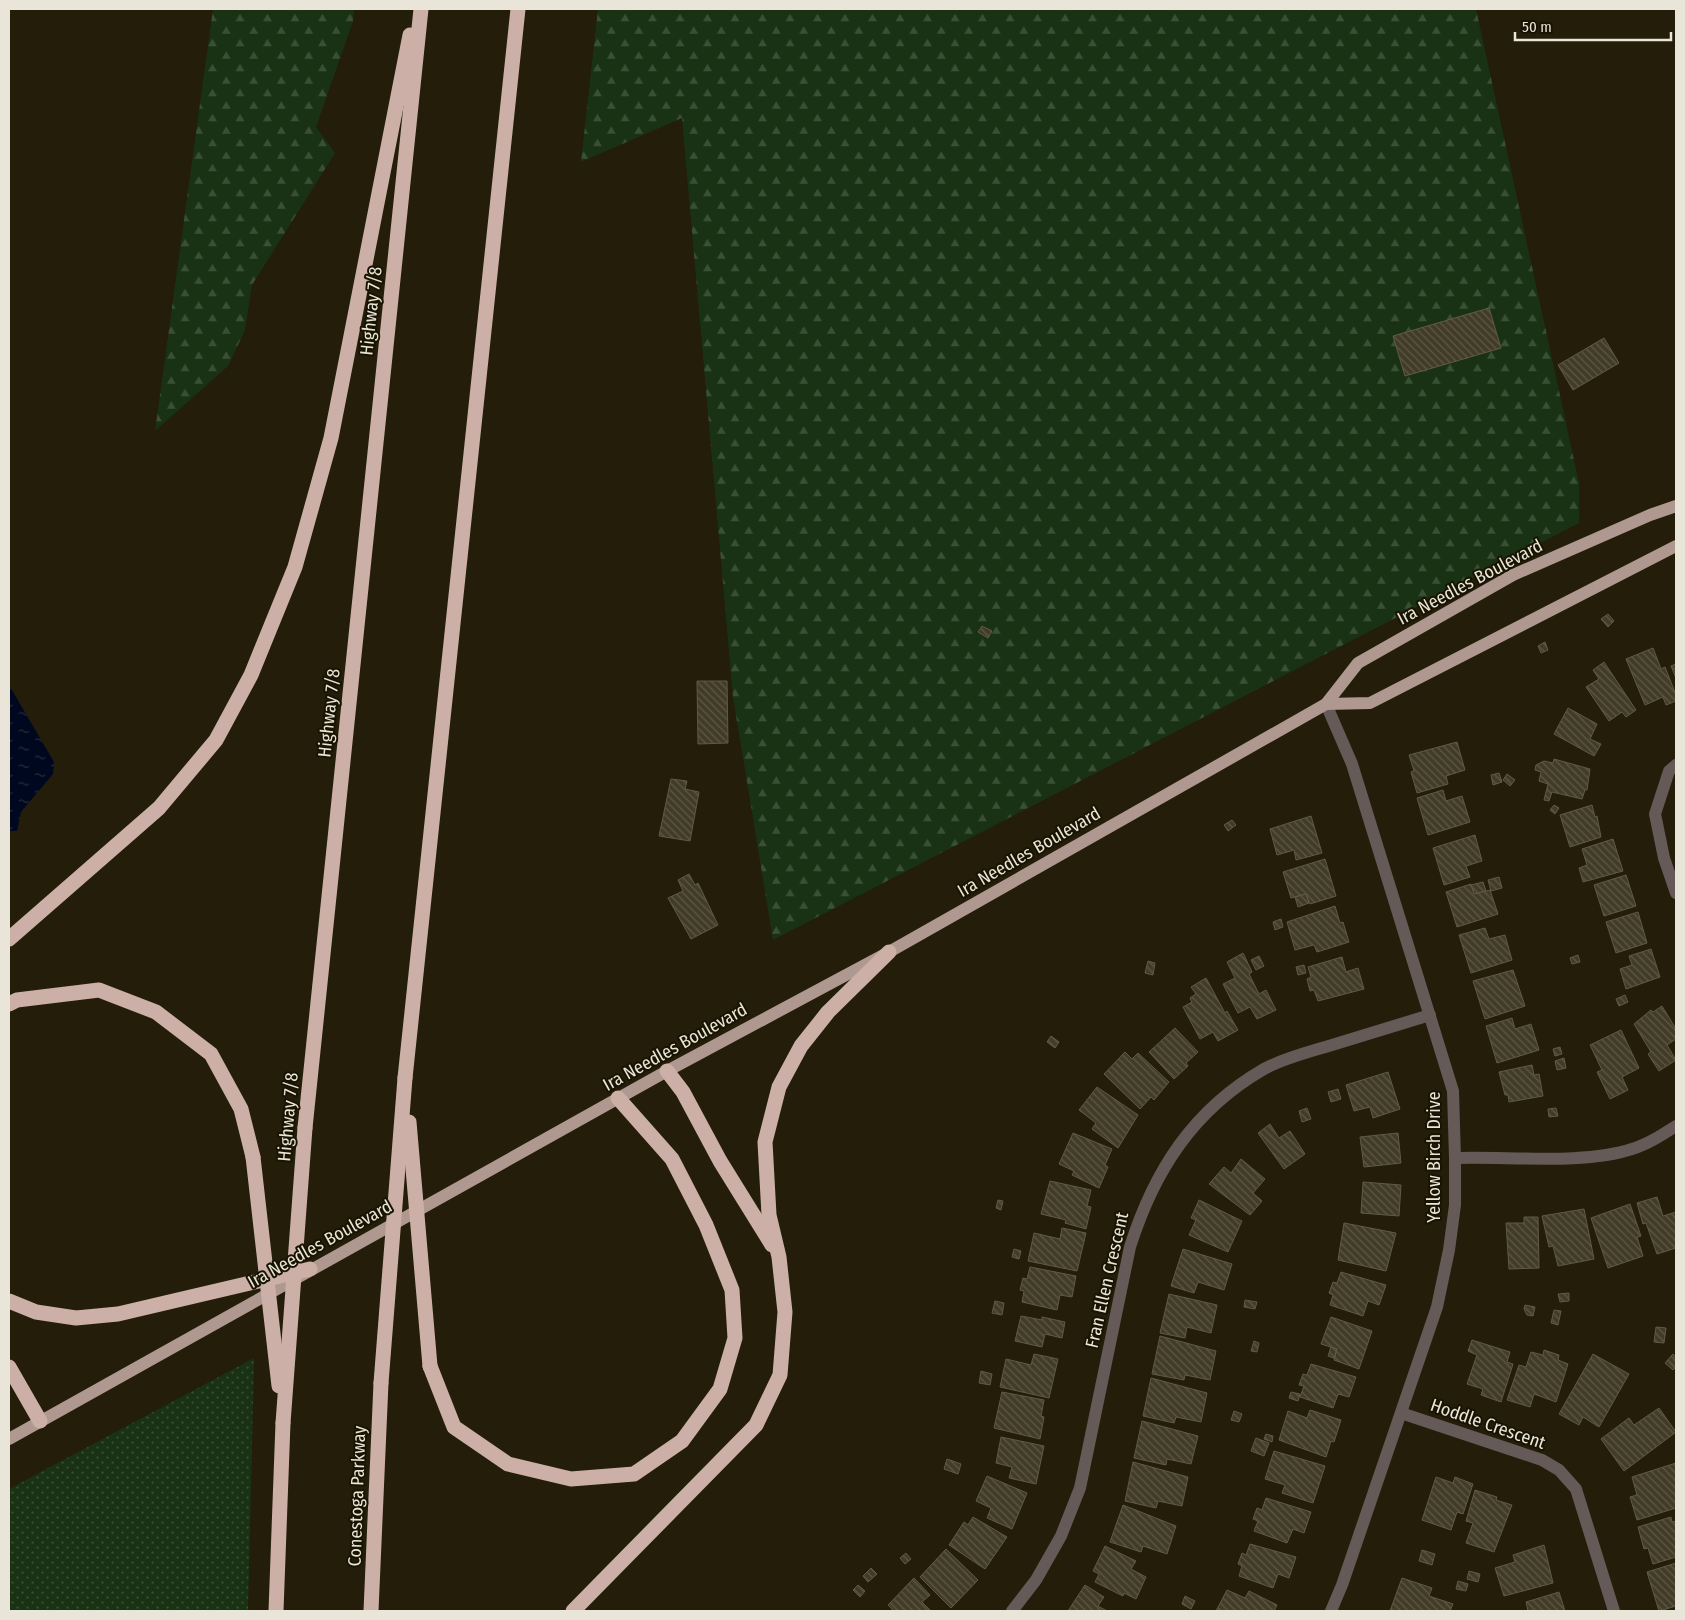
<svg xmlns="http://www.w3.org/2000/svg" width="1685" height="1620" font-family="'Fira Sans Condensed',sans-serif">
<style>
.green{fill:url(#green-dots)}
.forest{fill:url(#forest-firs)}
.water{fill:url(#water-ripples)}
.building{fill:url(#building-back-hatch);stroke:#615b45}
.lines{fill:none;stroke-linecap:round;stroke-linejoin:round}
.minor{stroke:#655a57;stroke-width:12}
.major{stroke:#af9890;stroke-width:12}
.highway{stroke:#ccb0a7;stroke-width:15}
.highway-bridge{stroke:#ccb0a7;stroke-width:15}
.labels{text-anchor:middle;stroke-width:4;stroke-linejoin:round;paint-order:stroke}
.street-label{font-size:18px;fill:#e9e5d8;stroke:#191302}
</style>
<defs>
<pattern id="green-dots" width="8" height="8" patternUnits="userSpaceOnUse" patternTransform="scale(1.25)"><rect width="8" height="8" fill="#193214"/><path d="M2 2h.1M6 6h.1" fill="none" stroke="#3a5035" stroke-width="1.8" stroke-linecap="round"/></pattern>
<pattern id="forest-firs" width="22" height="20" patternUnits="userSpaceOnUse" patternTransform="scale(1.25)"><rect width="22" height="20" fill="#193214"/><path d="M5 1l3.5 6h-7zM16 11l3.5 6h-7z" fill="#3a5035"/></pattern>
<pattern id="water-ripples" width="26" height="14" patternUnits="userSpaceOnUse" patternTransform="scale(1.25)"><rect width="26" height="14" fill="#00081f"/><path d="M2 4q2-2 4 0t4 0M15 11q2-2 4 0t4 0" fill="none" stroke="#252c3f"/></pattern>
<pattern id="building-back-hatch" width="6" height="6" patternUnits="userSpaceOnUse" patternTransform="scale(1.25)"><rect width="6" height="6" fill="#423c27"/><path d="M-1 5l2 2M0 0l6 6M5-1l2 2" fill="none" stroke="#5d5846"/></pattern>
</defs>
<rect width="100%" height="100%" fill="#231d09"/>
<polygon class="green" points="254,1358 248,1611 9,1611 9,1489"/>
<g class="forest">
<polygon points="213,9 354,9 353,21 316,127 335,153 252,285 245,330 228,366 155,431"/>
<polygon points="598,9 1476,9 1579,483 1579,523 773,940 733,697 682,118 581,162"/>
</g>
<polygon class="water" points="9,685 54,762 53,774 21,812 17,831 9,831"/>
<g class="building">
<polygon points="1489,308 1501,348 1405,376 1393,336"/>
<polygon points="1604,338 1619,363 1573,390 1558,365"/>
<polygon points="1608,614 1614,621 1608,627 1601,619"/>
<polygon points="982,626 992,631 988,638 978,632"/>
<polygon points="1545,642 1548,650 1541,653 1538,646"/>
<polygon points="1653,648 1661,669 1665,667 1676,695 1676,701 1666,705 1663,697 1645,705 1626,659"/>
<polygon points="1604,662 1636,710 1626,717 1622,712 1609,721 1586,687 1599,679 1593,670"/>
<polygon points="1676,664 1676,678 1671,666"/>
<polygon points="697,681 727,681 728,743 698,744"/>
<polygon points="1568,708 1597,724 1590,739 1601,744 1594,756 1554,734"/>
<polygon points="1457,742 1465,770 1446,776 1448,784 1417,793 1411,772 1414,771 1409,755"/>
<polygon points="1554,759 1590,769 1587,790 1585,790 1582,799 1552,792 1549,801 1544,800 1548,784 1539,781 1541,772 1535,770 1536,765 1544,761 1553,763"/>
<polygon points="1499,773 1502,782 1493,785 1491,775"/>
<polygon points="1507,774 1515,780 1510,786 1503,780"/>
<polygon points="671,779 687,781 685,789 699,792 690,841 659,836"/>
<polygon points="1443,790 1446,801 1462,796 1470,822 1428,835 1417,798"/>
<polygon points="1554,805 1559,808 1555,814 1550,810"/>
<polygon points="1592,805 1595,817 1597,816 1601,837 1570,847 1560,815"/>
<polygon points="1311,816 1322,853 1296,860 1294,850 1277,855 1270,829"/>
<polygon points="1232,820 1236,825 1228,831 1224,825"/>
<polygon points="1475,835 1482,861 1466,866 1470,877 1444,885 1433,848"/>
<polygon points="1613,839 1623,871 1583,882 1579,868 1587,865 1582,849"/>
<polygon points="1325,859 1336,896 1310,904 1306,894 1291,898 1283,872"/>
<polygon points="689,874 695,885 698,883 718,925 691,939 668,898 683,891 678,880"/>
<polygon points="1626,875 1636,906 1604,916 1594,885"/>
<polygon points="1499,877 1502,888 1491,891 1488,880"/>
<polygon points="1483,882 1486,891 1474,894 1471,885"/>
<polygon points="1471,884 1474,894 1490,890 1498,914 1457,927 1446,892"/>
<polygon points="1306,894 1309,903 1298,907 1295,897"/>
<polygon points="1335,906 1340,923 1343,922 1349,942 1317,952 1314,945 1295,950 1287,922"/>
<polygon points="1638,912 1647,943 1616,953 1606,922"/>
<polygon points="1281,919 1283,927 1275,930 1273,922"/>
<polygon points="1485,928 1489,939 1505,935 1512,960 1471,973 1459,935"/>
<polygon points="1651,949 1660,977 1626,989 1620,969 1632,965 1629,956"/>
<polygon points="1243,953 1252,972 1249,974 1259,994 1266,990 1276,1010 1257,1019 1250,1007 1238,1013 1223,984 1235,978 1227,962"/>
<polygon points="1578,955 1580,962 1572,964 1570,958"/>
<polygon points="1259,956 1264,966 1256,970 1251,960"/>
<polygon points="1342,957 1346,972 1358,968 1364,989 1318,1001 1314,990 1310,991 1307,979 1311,977 1308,967"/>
<polygon points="1148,961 1155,963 1153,975 1145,973"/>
<polygon points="1304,965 1306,973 1298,975 1296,967"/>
<polygon points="1513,970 1525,1006 1485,1019 1473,981"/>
<polygon points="1206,978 1225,1013 1227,1011 1238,1030 1218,1041 1213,1032 1200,1039 1183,1007 1192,1002 1190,998 1196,994 1191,987"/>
<polygon points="1625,995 1628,1002 1619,1006 1616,999"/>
<polygon points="1662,1006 1676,1029 1676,1039 1667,1045 1676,1060 1659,1071 1648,1054 1651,1052 1634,1024 1651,1010 1653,1012"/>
<polygon points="1512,1018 1515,1029 1531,1024 1539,1050 1497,1063 1486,1026"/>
<polygon points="1175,1028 1198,1052 1186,1063 1188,1066 1174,1079 1149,1052"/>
<polygon points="1621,1030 1639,1068 1622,1077 1628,1090 1610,1099 1597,1072 1602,1070 1590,1045"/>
<polygon points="1051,1036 1059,1042 1055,1048 1047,1042"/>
<polygon points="1560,1047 1562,1054 1555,1056 1553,1049"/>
<polygon points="1125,1052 1132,1059 1138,1053 1169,1082 1154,1100 1151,1097 1140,1109 1104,1074"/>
<polygon points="1564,1058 1566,1068 1557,1070 1555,1061"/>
<polygon points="1532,1065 1534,1075 1539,1074 1543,1096 1509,1102 1508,1095 1505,1095 1499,1072"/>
<polygon points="1388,1072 1400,1109 1373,1118 1370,1107 1354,1111 1346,1085"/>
<polygon points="1097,1087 1138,1115 1118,1148 1092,1129 1096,1123 1079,1110"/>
<polygon points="1338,1089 1341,1099 1331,1102 1328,1092"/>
<polygon points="1307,1108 1311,1119 1302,1122 1299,1111"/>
<polygon points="1556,1108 1558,1116 1549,1117 1548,1109"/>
<polygon points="1270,1124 1279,1138 1290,1131 1305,1154 1284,1169 1258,1133"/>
<polygon points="1073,1133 1112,1149 1105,1165 1108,1167 1099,1188 1072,1175 1074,1171 1059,1164"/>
<polygon points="1398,1133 1401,1163 1364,1167 1360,1137"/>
<polygon points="1241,1159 1265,1179 1253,1193 1262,1201 1250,1215 1209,1184 1224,1167 1231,1173"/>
<polygon points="1050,1181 1091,1190 1087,1206 1091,1207 1086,1229 1065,1223 1066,1220 1041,1214"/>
<polygon points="1363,1182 1401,1185 1399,1216 1361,1213"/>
<polygon points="1657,1197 1663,1216 1676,1212 1676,1248 1657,1254 1646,1223 1643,1224 1637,1203"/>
<polygon points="998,1200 1003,1201 1001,1210 996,1208"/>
<polygon points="1199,1200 1242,1221 1228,1252 1189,1235 1196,1220 1191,1218"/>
<polygon points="1630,1204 1641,1236 1637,1237 1643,1256 1608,1268 1591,1218"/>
<polygon points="1584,1209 1594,1259 1558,1266 1553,1246 1549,1247 1542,1216"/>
<polygon points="1524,1217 1538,1217 1539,1268 1509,1269 1506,1223 1524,1223"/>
<polygon points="1344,1223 1396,1233 1386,1271 1338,1260"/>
<polygon points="1062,1228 1086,1233 1077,1271 1028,1261 1034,1233 1060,1239"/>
<polygon points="1014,1249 1021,1251 1019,1259 1012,1257"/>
<polygon points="1183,1249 1232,1264 1224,1290 1198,1282 1194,1293 1171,1286"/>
<polygon points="1030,1267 1076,1276 1072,1297 1060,1295 1057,1310 1022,1302 1024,1291 1020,1290 1023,1278 1027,1279"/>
<polygon points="1341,1272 1386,1285 1379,1305 1368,1301 1363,1316 1330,1305 1333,1295 1329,1293 1333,1282 1337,1283"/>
<polygon points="1569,1293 1569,1301 1560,1302 1558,1294"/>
<polygon points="1169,1294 1217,1305 1211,1333 1187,1327 1185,1338 1160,1333"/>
<polygon points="1245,1300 1257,1302 1255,1309 1244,1307"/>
<polygon points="995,1301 1004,1303 1002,1315 992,1313"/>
<polygon points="1525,1305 1535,1307 1533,1316 1527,1315 1524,1309"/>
<polygon points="1554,1310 1561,1311 1558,1325 1551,1323"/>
<polygon points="1021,1316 1042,1320 1042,1317 1065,1322 1062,1338 1045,1334 1042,1347 1015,1341"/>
<polygon points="1331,1317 1372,1331 1359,1369 1334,1360 1337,1349 1321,1344"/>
<polygon points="1656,1327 1666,1328 1664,1343 1654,1342"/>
<polygon points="1160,1336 1216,1351 1210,1380 1185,1375 1184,1380 1152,1374"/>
<polygon points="1472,1340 1510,1352 1507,1362 1513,1364 1501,1402 1481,1395 1483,1389 1467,1384 1477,1355 1468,1351"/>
<polygon points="1254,1341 1259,1343 1257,1352 1251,1351"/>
<polygon points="1331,1347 1337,1349 1334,1358 1328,1356"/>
<polygon points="1544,1350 1559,1355 1558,1360 1568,1364 1556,1402 1534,1394 1530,1407 1507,1400 1519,1365 1526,1367 1531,1352 1543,1355"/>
<polygon points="1034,1354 1058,1359 1049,1398 1000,1387 1006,1359 1031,1365"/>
<polygon points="1593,1354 1629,1374 1599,1427 1583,1417 1579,1425 1559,1414"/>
<polygon points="1673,1354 1676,1357 1676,1367 1673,1370 1665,1363"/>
<polygon points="1311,1364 1356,1377 1349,1397 1338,1394 1333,1408 1300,1397 1304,1386 1299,1385 1303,1374 1307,1375"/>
<polygon points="981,1371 992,1374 990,1385 979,1383"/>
<polygon points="1151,1378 1207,1393 1201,1422 1176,1417 1174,1423 1143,1416"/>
<polygon points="1002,1392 1044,1400 1041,1416 1044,1417 1040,1439 994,1428"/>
<polygon points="1291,1392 1300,1394 1298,1401 1289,1398"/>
<polygon points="1659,1408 1676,1432 1624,1471 1601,1439 1629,1418 1634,1425"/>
<polygon points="1310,1410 1341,1420 1334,1442 1331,1441 1326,1457 1279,1440 1288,1411 1307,1418"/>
<polygon points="1234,1411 1242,1414 1239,1422 1231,1420"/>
<polygon points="1142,1421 1198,1436 1191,1464 1167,1459 1166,1465 1134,1458"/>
<polygon points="1266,1434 1273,1436 1272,1442 1264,1439"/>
<polygon points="1001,1437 1044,1446 1036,1484 1009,1478 1012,1467 996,1463"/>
<polygon points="1256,1438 1269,1443 1264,1456 1251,1451"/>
<polygon points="1274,1451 1325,1466 1313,1503 1282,1493 1285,1485 1265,1479"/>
<polygon points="947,1459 961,1464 958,1474 944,1469"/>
<polygon points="1133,1462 1188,1477 1182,1506 1158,1501 1156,1508 1125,1501"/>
<polygon points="1676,1463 1676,1508 1637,1520 1630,1497 1637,1495 1632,1477"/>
<polygon points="987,1476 1027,1493 1012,1529 987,1518 991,1508 976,1501"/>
<polygon points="1436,1477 1453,1483 1455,1477 1473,1484 1463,1514 1457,1512 1451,1530 1422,1520"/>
<polygon points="1475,1490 1497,1497 1496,1500 1512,1505 1494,1552 1466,1543 1473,1523 1466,1521"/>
<polygon points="1266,1498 1311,1512 1304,1533 1293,1529 1287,1543 1254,1531 1258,1521 1253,1519 1257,1508 1262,1510"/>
<polygon points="1123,1505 1176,1526 1167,1554 1143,1546 1141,1552 1110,1542"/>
<polygon points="973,1517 1007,1537 985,1569 949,1545 964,1522 968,1525"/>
<polygon points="1671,1517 1672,1522 1676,1521 1676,1557 1653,1564 1648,1548 1644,1549 1638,1527"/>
<polygon points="1250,1544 1296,1557 1289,1578 1278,1574 1273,1588 1239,1576 1242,1566 1238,1564 1242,1553 1246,1555"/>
<polygon points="1544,1545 1553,1583 1504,1596 1495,1568 1515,1562 1513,1555"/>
<polygon points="1105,1546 1136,1561 1131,1569 1146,1577 1136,1599 1124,1593 1123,1596 1095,1582 1099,1574 1093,1571"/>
<polygon points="946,1549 978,1580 951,1608 920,1577"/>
<polygon points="1422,1550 1435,1554 1432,1565 1419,1561"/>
<polygon points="906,1553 911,1559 905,1564 900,1558"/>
<polygon points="1676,1563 1676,1606 1659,1611 1647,1572"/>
<polygon points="871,1568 877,1574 868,1582 863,1576"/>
<polygon points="1469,1571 1480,1574 1478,1582 1467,1579"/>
<polygon points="914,1578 930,1595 922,1602 931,1611 894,1611 888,1605"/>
<polygon points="1402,1578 1432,1588 1429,1596 1453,1604 1450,1611 1390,1611"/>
<polygon points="1458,1581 1468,1584 1466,1591 1456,1589"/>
<polygon points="858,1585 865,1591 860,1597 853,1590"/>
<polygon points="1085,1585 1104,1597 1098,1606 1107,1611 1068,1611"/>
<polygon points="1227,1590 1245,1598 1249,1591 1277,1605 1274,1611 1216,1611"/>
<polygon points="1559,1592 1565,1611 1528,1611 1526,1602"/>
<polygon points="1185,1596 1195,1601 1191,1609 1182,1604"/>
</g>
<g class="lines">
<g class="minor">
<polyline points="1326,704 1352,764 1453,1091 1455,1158 1455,1205 1449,1250 1437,1307 1342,1585 1331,1611"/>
<polyline points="1676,765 1669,771 1655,814 1664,858 1676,893"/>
<path d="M1455,1158C1507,1156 1584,1165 1632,1149C1648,1144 1662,1135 1676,1126"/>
<polyline points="1401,1413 1542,1460 1559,1470 1576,1489 1614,1611"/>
<path d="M1012,1611L1036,1580L1061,1536L1080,1488L1130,1247C1154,1171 1193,1110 1264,1069C1284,1058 1309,1052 1332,1045C1364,1035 1397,1025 1430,1015"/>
</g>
<g class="major">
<polyline points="1326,704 1370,703 1676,546"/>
<polyline points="9,1439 667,1071 889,952 1326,704 1358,663 1513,575 1650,515 1676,506"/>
</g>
<g class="highway">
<polyline points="9,939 159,808 216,740 251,675 295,567 331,438 410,35"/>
<polyline points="9,1004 17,1000 99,990 156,1012 211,1054 241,1109 253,1157"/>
<polyline points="667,1071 683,1092 720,1161 772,1245"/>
<polyline points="405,1078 518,9"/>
<polyline points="305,1128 421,9"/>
<polyline points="9,1301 36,1312 76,1318 118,1314 310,1269"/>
<polyline points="430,1366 454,1427 508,1464 571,1479 634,1474 682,1441 720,1389 735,1338 732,1290 706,1225 672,1159 618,1098"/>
<polyline points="9,1367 40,1421"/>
<polyline points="276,1611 283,1423"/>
<polyline points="371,1611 381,1383"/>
<polyline points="573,1611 756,1425 780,1375 785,1312 779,1257 769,1215 765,1142 779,1087 801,1046 828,1012 889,952"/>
</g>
<g class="highway-bridge">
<polyline points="409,1122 430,1366"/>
<polyline points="253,1157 279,1386"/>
<polyline points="381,1383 405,1078"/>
<polyline points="283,1423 305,1128"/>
</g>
</g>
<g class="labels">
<g class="street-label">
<text transform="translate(371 311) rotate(-84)" y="6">Highway 7/8</text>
<text transform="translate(1470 582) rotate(-28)" y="6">Ira Needles Boulevard</text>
<text transform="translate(329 713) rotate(-84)" y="6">Highway 7/8</text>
<text transform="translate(1029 852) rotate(-30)" y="6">Ira Needles Boulevard</text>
<text transform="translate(675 1047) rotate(-29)" y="6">Ira Needles Boulevard</text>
<text transform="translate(288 1117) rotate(-85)" y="6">Highway 7/8</text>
<text transform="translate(1434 1157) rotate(-90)" y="6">Yellow Birch Drive</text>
<text transform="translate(320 1244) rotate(-29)" y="6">Ira Needles Boulevard</text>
<text transform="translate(1107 1280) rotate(-77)" y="6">Fran Ellen Crescent</text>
<text transform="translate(1488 1424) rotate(19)" y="6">Hoddle Crescent</text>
<text transform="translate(357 1496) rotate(-88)" y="6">Conestoga Parkway</text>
</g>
</g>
<rect width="1685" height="1620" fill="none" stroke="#e9e5d8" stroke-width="20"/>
<path d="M1515 32v8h156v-8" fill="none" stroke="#e9e5d8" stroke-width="2.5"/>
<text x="1522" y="32" font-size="15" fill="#e9e5d8" stroke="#191302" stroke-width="4" paint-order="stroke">50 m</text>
</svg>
